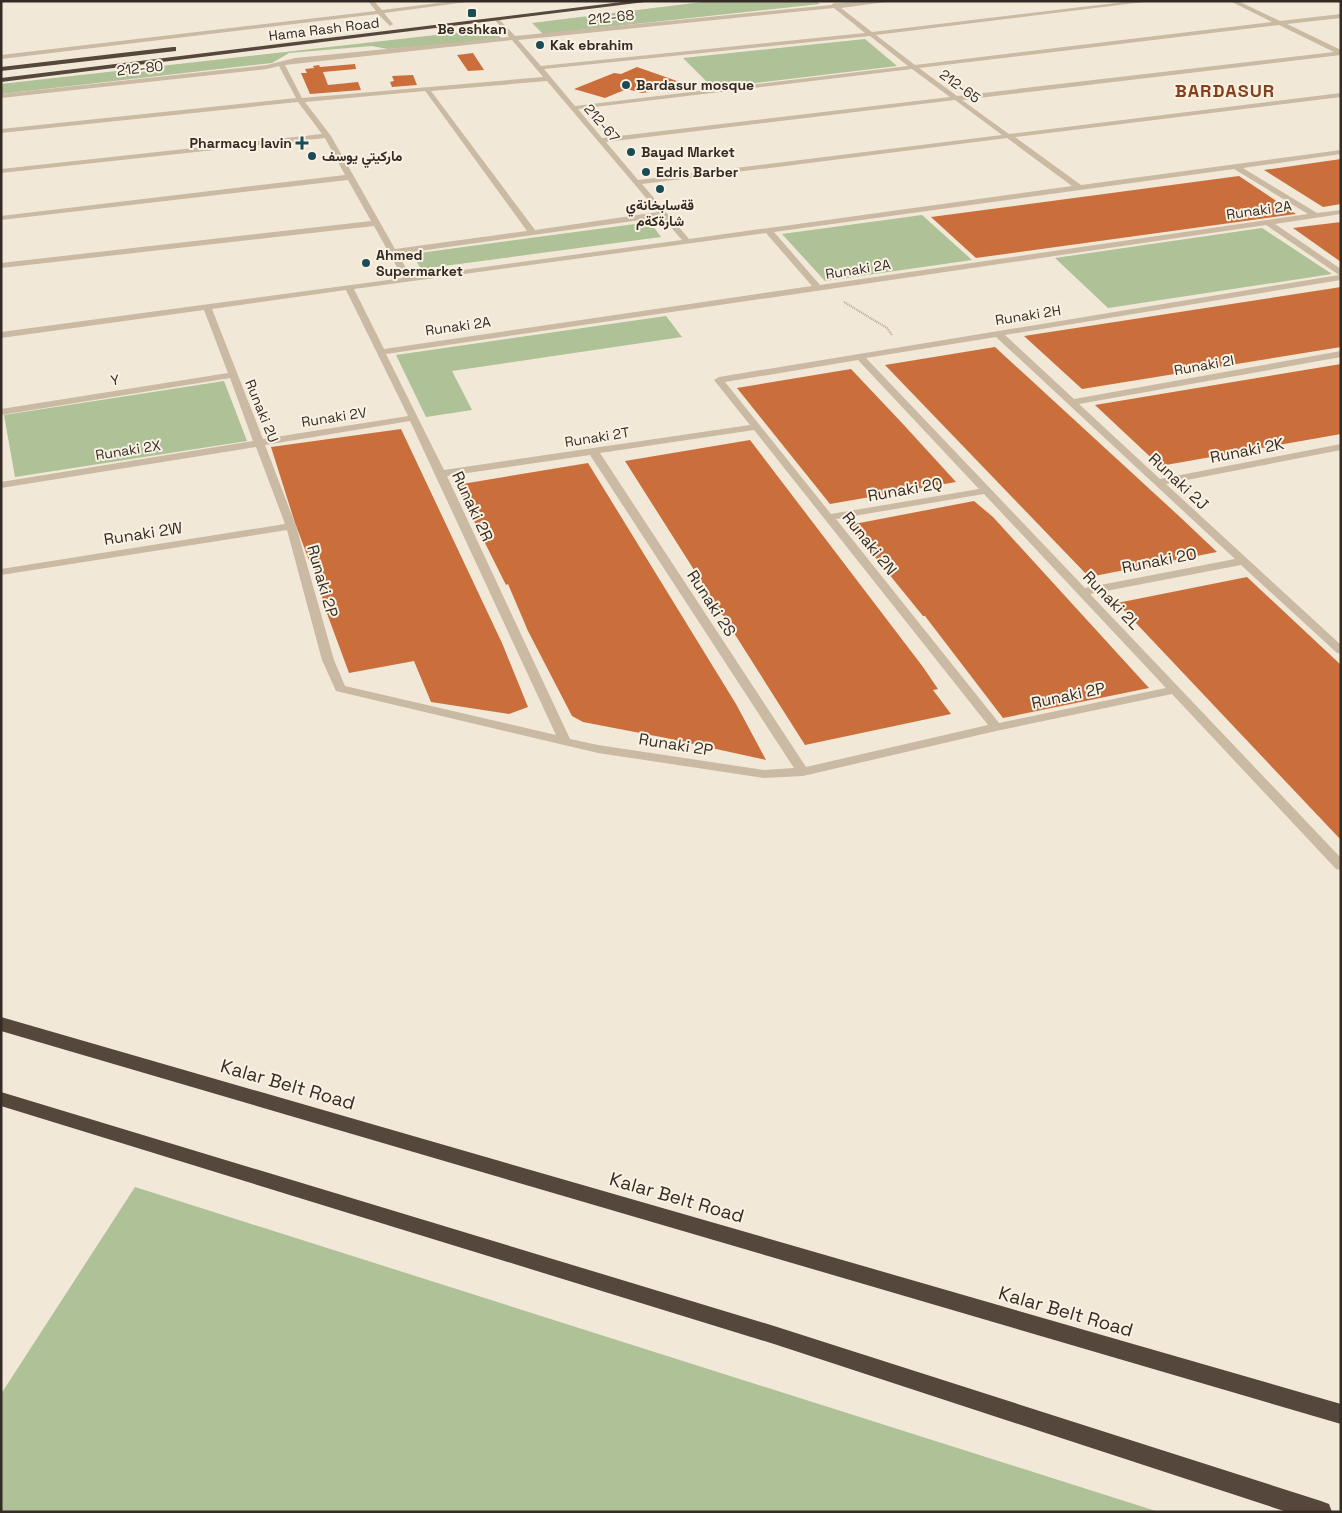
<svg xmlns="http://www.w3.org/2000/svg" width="1342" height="1513" font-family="'Space Grotesk',Vazirmatn,sans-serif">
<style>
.green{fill:#aec197}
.building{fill:#ca6e3c}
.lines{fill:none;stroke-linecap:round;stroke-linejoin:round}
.path{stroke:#b5a38d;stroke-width:2;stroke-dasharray:1 1;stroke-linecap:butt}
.minor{fill:#cab9a3;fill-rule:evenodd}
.highway{fill:#55473c;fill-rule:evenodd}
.poi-dot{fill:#1a4c57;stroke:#f9f2e3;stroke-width:2}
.labels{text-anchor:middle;stroke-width:4;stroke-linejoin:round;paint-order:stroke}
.far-street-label{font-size:14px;fill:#342b25;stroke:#f9f2e3}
.far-poi-label{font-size:14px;font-weight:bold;fill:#342b25;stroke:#f9f2e3;text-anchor:start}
.street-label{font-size:16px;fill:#342b25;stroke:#f9f2e3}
.far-district-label{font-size:18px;font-weight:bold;letter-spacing:1px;fill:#86411c;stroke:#f9f2e3}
.near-street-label{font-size:19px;fill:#342b25;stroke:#f9f2e3}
</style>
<rect width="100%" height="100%" fill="#f2e8d7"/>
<g class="green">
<polygon points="710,1 816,1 820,4 543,34 532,23"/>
<polygon points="489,29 503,39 388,49 372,46 289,53 272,63 1,94 1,84"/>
<polygon points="865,39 897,66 713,88 683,58"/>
<polygon points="922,215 972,260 825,281 782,234"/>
<polygon points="650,222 661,237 421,269 412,254"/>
<polygon points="1262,228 1332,274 1108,308 1055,258"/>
<polygon points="666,316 682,337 452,371 472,410 426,417 396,355"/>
<polygon points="224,381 247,441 15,477 4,415"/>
<polygon points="135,1187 1159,1512 1,1512 1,1394"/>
</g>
<g class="building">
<polygon points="473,53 484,70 468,71 457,55"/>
<polygon points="355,64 356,69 323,72 328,85 358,82 361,90 310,94 301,73 307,73 305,69 314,68 313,66 319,65 320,67"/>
<polygon points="637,67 677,81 649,92 642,93 627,89 605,98 574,89 614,73 621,74"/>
<polygon points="413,75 417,85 392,87 390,82 394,81 392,76"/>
<polygon points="1341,159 1341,204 1323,207 1264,170"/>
<polygon points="1239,176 1296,214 976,258 931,217"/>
<polygon points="1341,222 1341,262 1293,228 1316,225"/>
<polygon points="1341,287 1341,347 1082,389 1024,336"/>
<polygon points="995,347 1180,517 1217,552 1089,577 885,365"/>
<polygon points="1341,364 1341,434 1160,466 1095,405"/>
<polygon points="851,369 902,423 956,482 830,504 737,388"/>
<polygon points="401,429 502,643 528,707 509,714 431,702 414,661 349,673 325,608 313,563 310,563 295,523 271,447"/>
<polygon points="750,440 923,667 938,689 933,690 951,714 805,745 625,461"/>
<polygon points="588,463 736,704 766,760 666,738 583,722 572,716 528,631 508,584 506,585 456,485"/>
<polygon points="974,501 993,517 1149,688 1003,718 925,616 923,616 849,525"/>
<polygon points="1247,577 1341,665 1341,840 1117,603"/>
</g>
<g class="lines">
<polyline class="path" points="844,302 887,328 892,335"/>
<g class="minor">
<polygon points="368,1 374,1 382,10 454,1 474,1 384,13 393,24 390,26 378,14 1,59 1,55 376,11"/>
<path d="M869,1H893L841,8L872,32L1132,1H1152L876,35L915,65L1272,22L1230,1H1238L1280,21L1341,14V18L1287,24L1341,50V55L962,100L1009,134L1341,93V97L1015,137L1081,185L1341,150V154L1243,168L1317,213L1341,210V214L1275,224L1341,269V280L1005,335L1074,399L1341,351V357L1079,404L1160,479L1341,444V450L1166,484L1341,645V654L1337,653L1241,565L1090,594L1341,858V870L1336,869L1172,694L996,731L803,776L764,778L598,753L336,691L322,660L287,530L1,575V569L285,524L256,447L1,488V482L253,441L230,378L1,415V409L228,373L204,310L1,338V332L403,278L374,226L1,268V263L371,221L348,180L1,220V216L345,175L325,138L1,173V169L322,134L298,102L1,133V129L296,98L279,66L267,69L1,98V94L267,65L295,58L509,37L495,20L498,18L515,36L831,5L834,3ZM834,8L865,33L541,66L518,40ZM1279,25L1334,52L957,96L919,68ZM870,36L908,66L575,106L544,69ZM512,40L543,77L302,98L285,65ZM912,69L950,97L602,138L578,109ZM547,81L658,212L535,230L431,91ZM425,91L426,92L527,231L395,249L331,136L305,102ZM955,100L1002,135L638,180L606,142ZM1007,138L1072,186L689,239L642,184ZM1234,169L1308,214L820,285L774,232ZM662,217L682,240L411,277L398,254ZM1266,225L1339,275L719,377L714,380L750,425L444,470L386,354ZM766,233L812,286L384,349L354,289ZM346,290L408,416L263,439L212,309ZM996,337L1235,559L1085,588L866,358ZM858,360L979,489L831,514L725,382ZM410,421L556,735L345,686L334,660L296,526L265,445ZM754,430L988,725L806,767L600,453ZM590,455L794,768L764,770L598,745L570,739L447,476ZM984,494L1166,688L999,723L836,519Z"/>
</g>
<g class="highway">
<polygon points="630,1 653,1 1,82 1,78"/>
<polygon points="173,47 176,47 176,51 1,71 1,67"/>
<polygon points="1,1017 1341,1404 1341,1424 1,1031"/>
<polygon points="1,1092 774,1326 1321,1501 1329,1504 1332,1512 1287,1512 774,1344 1,1106"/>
</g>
</g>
<g class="poi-dot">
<rect x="467" y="8" width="10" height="10" rx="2.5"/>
<circle cx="540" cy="45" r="5"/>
<circle cx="626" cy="85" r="5"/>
<path d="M299.5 135.5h5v5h5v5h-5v5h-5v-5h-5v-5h5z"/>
<circle cx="631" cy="152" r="5"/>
<circle cx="312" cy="156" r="5"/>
<circle cx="646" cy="172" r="5"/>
<circle cx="660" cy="189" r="5"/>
<circle cx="366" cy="263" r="5"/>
</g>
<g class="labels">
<g class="far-street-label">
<text transform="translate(611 17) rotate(-6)" y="5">212-68</text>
<text transform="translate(324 29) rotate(-7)" y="5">Hama Rash Road</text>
<text transform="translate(140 68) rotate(-6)" y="5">212-80</text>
<text transform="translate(960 86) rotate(36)" y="5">212-65</text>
<text transform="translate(602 123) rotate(49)" y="5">212-67</text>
<text transform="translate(1259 210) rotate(-8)" y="5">Runaki 2A</text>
<text transform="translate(858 269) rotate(-9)" y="5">Runaki 2A</text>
<text transform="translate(1028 315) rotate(-9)" y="5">Runaki 2H</text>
<text transform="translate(458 326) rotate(-8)" y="5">Runaki 2A</text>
<text transform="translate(1204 365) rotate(-10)" y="5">Runaki 2I</text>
<text transform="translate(115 380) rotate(-9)" y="5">Y</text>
<text transform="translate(262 411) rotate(68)" y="5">Runaki 2U</text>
<text transform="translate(334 417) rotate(-9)" y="5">Runaki 2V</text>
<text transform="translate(597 437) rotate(-9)" y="5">Runaki 2T</text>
<text transform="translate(128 450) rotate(-9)" y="5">Runaki 2X</text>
</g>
<g class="far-poi-label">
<text x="472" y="34" text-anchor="middle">Be eshkan</text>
<text x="550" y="50">Kak ebrahim</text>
<text x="636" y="90">Bardasur mosque</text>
<text x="292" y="148" text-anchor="end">Pharmacy lavin</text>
<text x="641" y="157">Bayad Market</text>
<text x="322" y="161">ماركيتي يوسف</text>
<text x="656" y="177">Edris Barber</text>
<text x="660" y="210" text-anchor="middle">قةسابخانةي<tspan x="660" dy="16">شارةكةم</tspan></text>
<text x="376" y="260">Ahmed<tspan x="376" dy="16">Supermarket</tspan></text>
</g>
<g class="street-label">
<text transform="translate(1247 450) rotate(-11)" y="6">Runaki 2K</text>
<text transform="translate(1179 481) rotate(43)" y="6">Runaki 2J</text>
<text transform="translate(905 489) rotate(-10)" y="6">Runaki 2Q</text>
<text transform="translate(473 506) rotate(65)" y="6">Runaki 2R</text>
<text transform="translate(143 533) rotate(-9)" y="6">Runaki 2W</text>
<text transform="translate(870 543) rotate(51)" y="6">Runaki 2N</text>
<text transform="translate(1159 560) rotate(-11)" y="6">Runaki 2O</text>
<text transform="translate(323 581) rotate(74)" y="6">Runaki 2P</text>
<text transform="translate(1112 600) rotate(46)" y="6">Runaki 2L</text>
<text transform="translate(712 603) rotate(57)" y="6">Runaki 2S</text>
<text transform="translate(1068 695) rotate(-12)" y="6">Runaki 2P</text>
<text transform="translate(676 744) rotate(9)" y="6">Runaki 2P</text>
</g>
<g class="far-district-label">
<text x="1225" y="97">BARDASUR</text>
</g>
<g class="near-street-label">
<text transform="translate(288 1084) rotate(16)" y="7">Kalar Belt Road</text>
<text transform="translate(677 1197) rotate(16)" y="7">Kalar Belt Road</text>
<text transform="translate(1066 1311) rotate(16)" y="7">Kalar Belt Road</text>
</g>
</g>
<rect width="1342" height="1513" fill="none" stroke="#342b25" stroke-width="5"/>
</svg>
